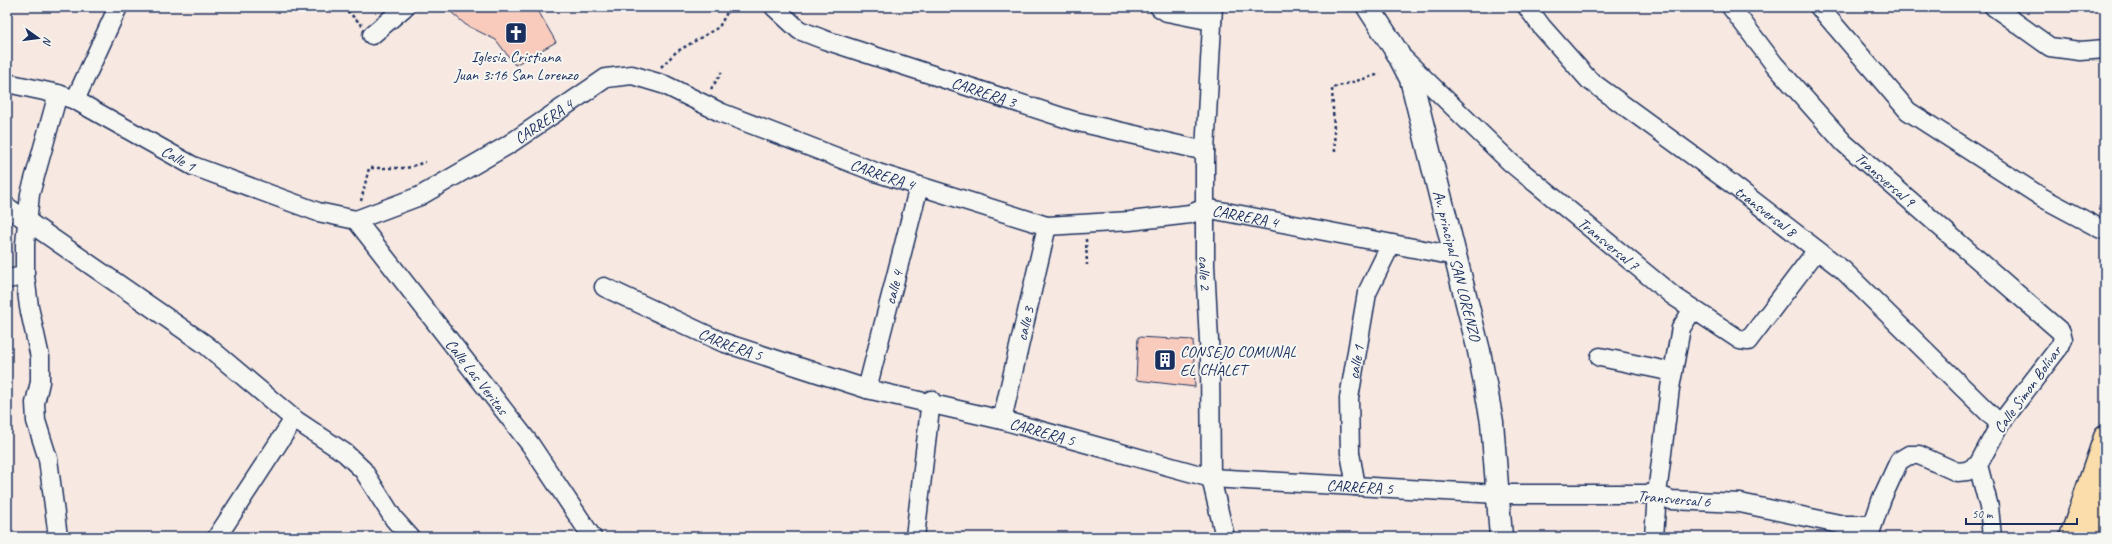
<svg xmlns="http://www.w3.org/2000/svg" width="2112" height="544" font-family="Caveat,sans-serif">
<style>
.building{fill:#f8cbbc;stroke:#1b2f5e}
.lines{fill:none;stroke-linecap:round;stroke-linejoin:round}
.minor-casing{stroke:#1b2f5e;stroke-width:21}
.secondary-casing{stroke:#1b2f5e;stroke-width:25}
.trunk-casing{stroke:#1b2f5e;stroke-width:25}
.path{stroke:#1b2f5e;stroke-width:2.5;stroke-dasharray:3 3;stroke-linecap:butt}
.minor{stroke:#f6f6f2;stroke-width:18}
.secondary{stroke:#f6f6f2;stroke-width:22}
.trunk{stroke:#fbddab;stroke-width:22}
.labels{text-anchor:middle;stroke-width:4;stroke-linejoin:round;paint-order:stroke}
.poi-label{font-size:16px;fill:#1b2f5e;stroke:#f6f6f2}
.street-label{font-size:16px;fill:#1b2f5e;stroke:#f6f6f2}
</style>
<rect width="100%" height="100%" fill="#f7e9e2"/>
<filter id="ink" filterUnits="userSpaceOnUse"><feTurbulence type="fractalNoise" baseFrequency=".025" numOctaves="2"/><feDisplacementMap in="SourceGraphic" scale="8" xChannelSelector="R" yChannelSelector="G"/><feConvolveMatrix kernelMatrix="1 2 1 2 8 2 1 2 1" color-interpolation-filters="sRGB"/></filter>
<g filter="url(#ink)">
<g class="building">
<polygon points="445,7 536,7 556,42 515,65 496,40 466,25"/>
<polygon points="1138,337 1193,340 1195,387 1136,380"/>
</g>
<g class="lines">
<g class="minor-casing">
<g id="minor">
<path id="s1" d="M774,7L799,30L825,40L1074,121L1205,151"/>
<polyline points="1159,7 1167,12 1212,21"/>
<path id="s2" d="M1213,7L1205,151V265L1210,360L1211,478L1225,537"/>
<path id="s3" d="M1527,7L1542,27L1589,80L1729,182L1843,270L2000,424"/>
<path id="s4" d="M1731,7L1774,64L1844,143L2061,332L2063,339L2060,346L2000,424L1978,465L1989,507L1992,537"/>
<polyline points="1819,7 1908,111 2043,198 2101,229"/>
<polyline points="1994,7 2050,47 2080,51 2105,49"/>
<polyline points="372,35 405,7"/>
<path id="s5" d="M1404,59L1510,162L1672,295L1740,340L1748,341L1817,250"/>
<path id="s6" d="M7,83L58,94L75,100L193,166L318,212L356,220"/>
<polyline points="75,100 118,7"/>
<polyline points="7,207 206,345 294,419 345,453 363,470 394,519 410,537"/>
<path id="s7" d="M356,220L420,196L508,145L606,78L632,75L665,85L722,113L878,173L1047,226L1130,221L1190,214L1205,208L1455,256"/>
<path id="s8" d="M356,220L530,444L592,537"/>
<polyline points="7,279 25,276"/>
<path id="s9" d="M604,287L722,342L867,389L1002,420L1211,478L1498,494H1657L1671,500L1740,503L1844,525H1872"/>
<polyline points="1600,357 1673,372"/>
<path id="s10" d="M867,389L919,186"/>
<path id="s11" d="M1002,420L1047,226"/>
<path id="s12" d="M1356,486L1350,453L1349,398L1367,293L1391,244"/>
<polyline points="1869,536 1882,498 1899,461 1909,455 1919,455 1957,472 1967,471 1978,465"/>
<polyline points="58,537 48,459 36,421 35,403 40,382 40,357 29,307 25,276 25,244 30,194 58,94"/>
<polyline points="217,537 294,419"/>
<polyline points="915,537 931,400"/>
<polyline points="1654,537 1657,494 1670,388 1681,328 1693,309"/>
</g>
</g>
<g class="secondary-casing">
<g id="secondary">
<path id="s13" d="M1368,7L1397,52L1411,79L1479,351L1492,422L1501,537"/>
</g>
</g>
<g class="trunk-casing">
<g id="trunk">
<polyline points="2071,537 2105,437"/>
<polyline points="2092,537 2105,500"/>
</g>
</g>
<g class="path">
<polyline points="343,7 362,25"/>
<polyline points="661,67 676,52 719,27 730,7"/>
<polyline points="711,89 722,72"/>
<polyline points="1335,152 1332,88 1380,74"/>
<polyline points="361,201 369,168 407,168 425,162"/>
<polyline points="1086,239 1087,265"/>
</g>
<use href="#minor" class="minor"/>
<use href="#secondary" class="secondary"/>
<use href="#trunk" class="trunk"/>
</g>
</g>
<defs>
<g id="church-square" transform="scale(1.15)"><rect x="-9" y="-9" width="18" height="18" rx="4" fill="#1b2f5e" stroke="#f6f6f2"/><path d="M-1.2-6h2.4v3.5h3.3v2.4h-3.3V6h-2.4V-.1h-3.3v-2.4h3.3Z" fill="#fff"/></g>
<g id="building-square" transform="scale(1.15)"><rect x="-9" y="-9" width="18" height="18" rx="4" fill="#1b2f5e" stroke="#f6f6f2"/><path d="M-4-6H4V6H1V3H-1V6H-4ZM-2.5-4.3h1.7v1.8h-1.7ZM.8-4.3h1.7v1.8H.8ZM-2.5-1h1.7V.8h-1.7ZM.8-1h1.7V.8H.8Z" fill="#fff"/></g>
</defs>
<g fill-rule="evenodd">
<use href="#church-square" x="516" y="33"/>
<use href="#building-square" x="1165" y="360"/>
</g>
<g class="labels">
<g class="poi-label">
<text x="516" y="62">Iglesia Cristiana<tspan x="516" dy="18">Juan 3:16 San Lorenzo</tspan></text>
<text x="1180" y="357" text-anchor="start">CONSEJO COMUNAL<tspan x="1180" dy="18">EL CHALET</tspan></text>
</g>
<g class="street-label">
<text dy="6" stroke="none"><textPath href="#s1" startOffset="229">CARRERA 3</textPath></text>
<text dy="6" stroke="none"><textPath href="#s7" startOffset="213">CARRERA 4</textPath></text>
<text dy="6" stroke="none"><textPath href="#s6" startOffset="189">Calle 1</textPath></text>
<text dy="6" stroke="none"><textPath href="#s7" startOffset="585">CARRERA 4</textPath></text>
<text dy="6" stroke="none"><textPath href="#s4" startOffset="232">Transversal 9</textPath></text>
<text dy="6" stroke="none"><textPath href="#s3" startOffset="316">transversal 8</textPath></text>
<text dy="6" stroke="none"><textPath href="#s7" startOffset="958">CARRERA 4</textPath></text>
<text dy="6" stroke="none"><textPath href="#s5" startOffset="276">Transversal 7</textPath></text>
<text dy="6" stroke="none"><textPath href="#s13" startOffset="276">Av. principal SAN LORENZO</textPath></text>
<text dy="6" stroke="none"><textPath href="#s2" startOffset="266">calle 2</textPath></text>
<text dy="6" stroke="none"><textPath href="#s10" startOffset="105">calle 4</textPath></text>
<text dy="6" stroke="none"><textPath href="#s11" startOffset="99">calle 3</textPath></text>
<text dy="6" stroke="none"><textPath href="#s9" startOffset="139">CARRERA 5</textPath></text>
<text dy="6" stroke="none"><textPath href="#s12" startOffset="125">calle 1</textPath></text>
<text dy="6" stroke="none"><textPath href="#s8" startOffset="198">Calle Las Veritas</textPath></text>
<text transform="translate(2027 389) rotate(-54)" y="6">Calle Simon Bolívar</text>
<text dy="6" stroke="none"><textPath href="#s9" startOffset="463">CARRERA 5</textPath></text>
<text dy="6" stroke="none"><textPath href="#s9" startOffset="787">CARRERA 5</textPath></text>
<text transform="translate(1674 498) rotate(5)" y="6">Transversal 6</text>
</g>
</g>
<rect width="2112" height="544" fill="none" stroke="#f6f6f2" stroke-width="24"/>
<rect x="12" y="12" width="2088" height="520" fill="none" stroke="#1b2f5e" stroke-width="1.5" filter="url(#ink)"/>
<g transform="translate(38 38) rotate(104)" stroke="#f6f6f2" stroke-width="3" paint-order="stroke">
<path d="M0-3L7 15L0 10L-7 15Z" fill="#1b2f5e"/>
<text y="-6" font-size="11" font-weight="bold" text-anchor="middle" fill="#1b2f5e">N</text>
</g>
<path d="M1966 518v6h111v-6" fill="none" stroke="#1b2f5e" stroke-width="2"/>
<text x="1972" y="518" font-size="12" fill="#1b2f5e" stroke="#f6f6f2" stroke-width="3" paint-order="stroke">50 m</text>
</svg>
